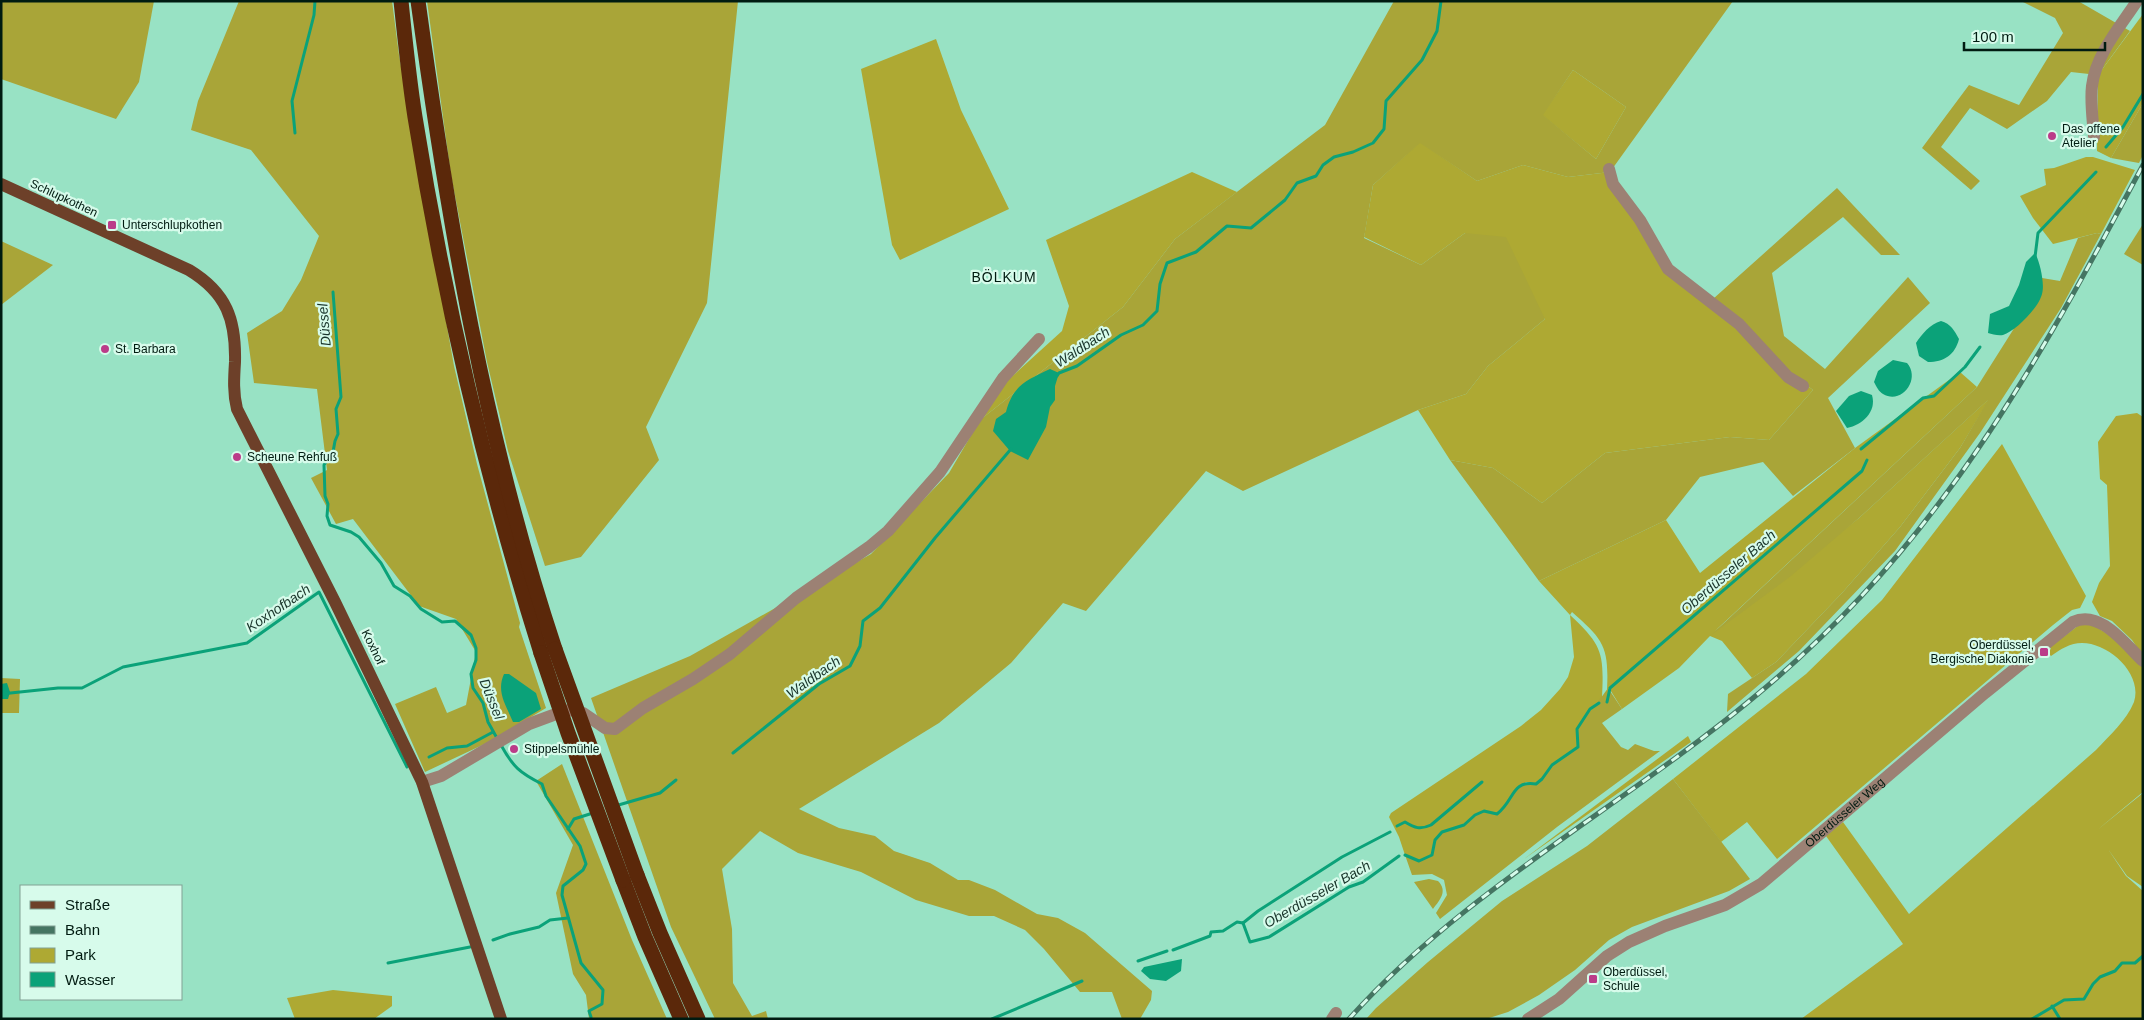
<svg xmlns="http://www.w3.org/2000/svg" width="2144" height="1020" font-family="Helvetica,sans-serif">
<style>
.green{fill:#aea933}
.forest{fill:#a9a538;fill-rule:evenodd}
.water{fill:#0ba279}
.lines{fill:none;stroke-linecap:round;stroke-linejoin:round}
.stream{stroke:#0ba279;stroke-width:3}
.minor{stroke:#9c8174;stroke-width:12}
.major{stroke:#6d4029;stroke-width:12}
.highway{stroke:#5b280a;stroke-width:15}
.rail-casing{stroke:#457562;stroke-width:5}
.rail{stroke:#d7fbeb;stroke-width:3;stroke-dasharray:9;stroke-linecap:butt}
.highway-bridge{stroke:#5b280a;stroke-width:15}
.poi-dot{fill:#bb3c89;stroke:#d7fbeb;stroke-width:2}
.labels{text-anchor:middle;stroke-width:4.5;stroke-linejoin:round;paint-order:stroke}
.poi-label{font-size:12px;fill:#001b11;stroke:#d7fbeb;text-anchor:start}
.street-label{font-size:12px;fill:#001b11;stroke:#d7fbeb}
.neighbourhood-label{font-size:14px;letter-spacing:1px;fill:#001b11;stroke:#d7fbeb}
.water-label{font-size:14px;font-style:italic;fill:#19342a;stroke:#d7fbeb}
</style>
<rect width="100%" height="100%" fill="#98e2c4"/>
<g class="green">
<polygon points="2143,14 2143,103 2111,158 2097,151 2098,75"/>
<polygon points="936,39 961,110 1009,209 900,260 892,245 861,69"/>
<polygon points="1573,70 1626,107 1596,159 1542,115"/>
<polygon points="1420,142 1477,181 1523,165 1568,177 1610,172 1665,260 1789,372 1813,390 1769,440 1730,437 1605,453 1542,503 1493,468 1450,460 1418,410 1466,394 1488,366 1545,319 1465,233 1421,265 1364,237 1373,185"/>
<polygon points="2086,157 2093,157 2135,170 2101,234 2097,233 2053,244 2033,218 2020,196 2046,185 2044,169 2054,168"/>
<polygon points="1192,172 1237,192 1175,239 1123,307 980,420 975,410 1062,331 1069,306 1046,240"/>
<path d="M1960,372L1977,387L1715,631L1859,518L1990,398L1960,448L1900,527L1842,593L1776,662L1752,678L1722,641L1710,636L1679,668L1622,709L1609,688L1607,690C1609,647 1604,640 1572,612L1570,615C1603,646 1604,653 1602,698L1590,709L1583,721L1578,747L1552,765L1542,779L1536,784L1526,782L1506,807L1497,814L1475,815L1464,825L1442,832L1437,837L1432,855L1419,861L1405,855L1399,837L1389,817L1391,813L1521,726L1541,710L1560,689L1568,677L1574,657L1570,615L1539,581L1666,520L1700,573L1855,448Z"/>
<polygon points="2137,413 2143,417 2143,656 2132,640 2112,621 2100,616 2092,602 2099,583 2110,566 2107,485 2100,479 2098,442 2116,416"/>
<polygon points="2002,444 2086,596 2080,608 2072,610 2053,625 1777,859 1747,822 1721,842 1673,779 1806,674 1882,600"/>
<path d="M2079,625H2093L2111,636L2143,667V792L2096,831L2143,793V887L2127,876L2108,849L2126,876L2143,891V1019H1801L1903,944L1826,836L1843,822L1909,914L2096,750C2110,735 2126,721 2134,702C2143,674 2109,643 2082,643C2070,643 2061,649 2051,656L2047,652L2051,649L2050,647Z"/>
<polygon points="1688,736 1691,742 1524,859"/>
<polygon points="333,990 392,996 392,1006 374,1019 295,1019 287,998"/>
</g>
<g class="forest">
<polygon points="1,1 154,1 139,82 116,119 1,79"/>
<polygon points="239,1 392,1 399,55 454,366 477,464 520,623 519,627 546,708 491,741 425,772 395,704 436,687 447,713 466,705 476,652 456,619 419,606 353,519 336,524 311,478 327,470 317,389 254,383 247,333 282,311 301,280 319,236 251,150 191,130 198,101"/>
<polygon points="427,1 738,1 707,303 646,427 659,460 581,557 545,566 508,451 487,362 451,175"/>
<path d="M1394,1H1733L1610,172L1568,177L1523,165L1477,181L1420,143L1373,185L1364,238L1421,265L1465,233L1506,237L1545,319L1488,366L1466,394L1418,410L1243,491L1206,471L1086,611L1063,603L1011,663L939,723L799,809L839,828L875,836L894,851L930,863L958,880H969L995,890L1037,914L1058,918L1085,933L1152,991L1151,1000L1140,1019H1122L1112,992H1080L1044,949L1025,930L994,916H969L916,900L861,872L798,853L760,831L722,869L732,929L733,983L752,1016L766,1011L768,1019H715L671,927L591,698L690,656L871,554L949,473L980,420L1123,307L1175,239L1325,125ZM1573,70L1626,107L1596,159L1543,115Z"/>
<polygon points="2021,1 2078,1 2130,31 2098,75 2071,72 2047,101 2007,129 1970,108 1941,147 1980,181 1971,190 1922,148 1969,85 2019,105 2063,33 2055,18"/>
<polygon points="2143,103 2143,155 2139,163 2111,158"/>
<polygon points="1837,188 1900,255 1881,255 1843,217 1772,273 1784,336 1825,369 1908,277 1930,303 1828,398 1855,448 1793,496 1763,462 1700,477 1666,520 1539,581 1450,460 1493,468 1542,503 1605,453 1730,437 1769,440 1813,390 1789,372 1713,299"/>
<polygon points="2143,224 2143,265 2124,254"/>
<polygon points="2097,233 2101,234 2061,308 1980,433 1895,551 1799,651 1727,712 1728,694 1776,662 1842,593 1900,527 1960,448 1988,400 1859,518 1791,576 1710,636 1977,387 2013,330 2042,278 2060,281 2078,238"/>
<polygon points="1,241 53,265 1,305"/>
<polygon points="1,678 20,679 19,713 1,713"/>
<path d="M1608,688L1622,709L1602,723L1621,747L1628,750L1635,744L1654,751H1660L1557,827L1440,919L1436,913L1447,895L1444,880L1432,874L1412,875L1405,855L1419,861L1432,855L1435,840L1442,832L1464,825L1475,815L1484,811L1497,814C1514,801 1511,780 1537,784L1552,765L1578,747C1579,741 1577,736 1577,730C1579,722 1602,698 1608,688Z"/>
<polygon points="562,764 632,940 667,1019 589,1019 586,995 573,974 556,893 573,845 536,781"/>
<polygon points="1673,779 1750,879 1729,891 1632,927 1609,940 1575,970 1539,995 1508,1012 1486,1019 1366,1019 1376,1008 1428,962 1502,901 1587,846"/>
<path d="M1429,879L1438,881C1448,891 1440,900 1433,909L1414,882Z"/>
</g>
<g class="water">
<path d="M2035,253C2040,262 2045,284 2042,294C2039,307 2016,331 2003,335C1998,336 1992,334 1988,333L1990,314L2009,306L2019,285L2026,262Z"/>
<path d="M1941,321C1951,324 1954,330 1959,339C1955,355 1944,362 1928,362L1919,356L1916,343C1922,334 1930,324 1941,321Z"/>
<path d="M1893,360L1907,363C1921,379 1902,405 1883,394C1879,392 1876,386 1874,382L1878,371Z"/>
<path d="M1050,369L1059,373L1055,386V400L1050,407L1046,427L1028,460L1010,451L993,431L996,419L1006,412C1013,385 1027,380 1050,369Z"/>
<path d="M1861,391L1872,395C1877,412 1862,425 1847,428L1836,411L1849,396Z"/>
<path d="M504,674H509L536,693L541,709L519,722H513C506,705 496,692 504,674Z"/>
<polygon points="7,683 10,692 8,699 1,699 1,684"/>
<polygon points="1182,959 1181,971 1166,981 1150,979 1141,971 1144,967"/>
</g>
<g class="lines">
<g class="stream">
<polyline points="295,133 292,101 314,15 315,1"/>
<polyline points="2106,147 2123,127 2143,94"/>
<polyline points="2035,257 2038,233 2096,172"/>
<polyline points="333,292 341,397 336,409 338,434 335,441 333,452 324,465 325,496 328,504 327,516 330,525 351,532 359,537 381,563 394,586 410,596 421,609 442,622 455,621 471,635 476,648 476,660 471,674 473,688 483,703 488,722 498,740"/>
<polyline points="1057,376 1059,373 1077,366 1121,335 1143,325 1157,311 1160,284 1167,263 1196,252 1227,226 1251,228 1285,200 1297,183 1316,176 1323,165 1334,157 1353,152 1373,143 1384,129 1386,101 1422,60 1437,31 1441,1"/>
<polyline points="1861,449 1923,398 1934,396 1965,367 1980,347"/>
<polyline points="1,694 58,688 82,688 123,667 247,643 319,592 407,767"/>
<polyline points="1607,702 1610,688 1862,471 1867,460"/>
<path d="M501,745C513,767 520,773 542,784L546,796L580,846L586,864L583,870L563,886L562,895L581,963L603,990L602,1004L589,1011L591,1017"/>
<polyline points="733,753 819,684 850,666 860,646 863,621 880,608 935,538 1011,449"/>
<polyline points="429,757 447,748 467,746 493,732"/>
<polyline points="615,806 660,793 676,780"/>
<path d="M1397,826L1405,822C1415,828 1420,830 1431,825L1482,782"/>
<polyline points="568,829 574,819 593,813"/>
<path d="M1405,855L1419,861L1432,855L1435,840L1442,832L1464,825L1475,815L1484,811L1497,814C1515,800 1511,780 1536,784L1542,779L1552,765L1578,747L1577,729L1590,709L1599,703"/>
<polyline points="1243,923 1250,942 1269,937 1349,887 1363,882 1399,856"/>
<polyline points="1243,923 1258,911 1342,857 1390,832"/>
<polyline points="493,940 510,934 539,927 550,920 568,918"/>
<polyline points="1173,950 1210,936 1211,932 1223,931 1237,922 1243,923"/>
<polyline points="1138,961 1167,951"/>
<polyline points="388,963 470,947"/>
<polyline points="2052,1006 2060,1019"/>
<polyline points="992,1019 1082,981"/>
<polyline points="2032,1019 2064,1000 2084,999 2093,984 2100,977 2115,971 2122,963 2135,963 2143,956"/>
</g>
<g class="minor">
<path d="M2094,137C2093,120 2090,102 2092,86C2096,54 2120,27 2137,1"/>
<polyline points="1609,169 1613,184 1640,220 1668,269 1739,324 1788,377 1803,386"/>
<polyline points="422,782 441,776 529,724 556,714 569,710 583,713 605,728 615,729 643,708 693,679 730,654 796,598 869,547 888,531 940,472 1003,378 1039,339"/>
<polyline points="1332,1019 1336,1013"/>
<path id="s1" d="M1528,1019L1559,999L1607,956L1629,942L1665,926L1725,905L1761,884L1985,693L2073,622C2100,609 2125,644 2143,661"/>
</g>
<path class="major" d="M1,184L189,270C227,293 236,320 235,362C234,378 233,393 237,409L335,602L422,782L501,1019"/>
<g class="highway">
<path d="M401,1C405,40 409,79 415,117C444,299 486,478 541,653"/>
<path d="M418,1C448,220 485,439 555,649"/>
<polyline points="637,875 660,933 698,1019"/>
<polyline points="623,880 645,937 681,1019"/>
</g>
<g class="rail-casing">
<path id="rail" d="M1349,1019C1462,892 1623,806 1753,698C1826,638 1892,568 1948,491C2023,390 2084,276 2143,165"/>
</g>
<use href="#rail" class="rail"/>
<g class="highway-bridge">
<polyline points="555,649 637,875"/>
<polyline points="541,653 568,733 623,880"/>
</g>
</g>
<g class="poi-dot">
<circle cx="2052" cy="136" r="5"/>
<rect x="107" y="220" width="10" height="10" rx="2.5"/>
<circle cx="105" cy="349" r="5"/>
<circle cx="237" cy="457" r="5"/>
<rect x="2039" y="647" width="10" height="10" rx="2.5"/>
<circle cx="514" cy="749" r="5"/>
<rect x="1588" y="974" width="10" height="10" rx="2.5"/>
</g>
<g class="labels">
<g class="poi-label">
<text x="2062" y="133">Das offene<tspan x="2062" dy="14">Atelier</tspan></text>
<text x="122" y="229">Unterschlupkothen</text>
<text x="115" y="353">St. Barbara</text>
<text x="247" y="461">Scheune Rehfuß</text>
<text x="2034" y="649" text-anchor="end">Oberdüssel,<tspan x="2034" dy="14">Bergische Diakonie</tspan></text>
<text x="524" y="753">Stippelsmühle</text>
<text x="1603" y="976">Oberdüssel,<tspan x="1603" dy="14">Schule</tspan></text>
</g>
<g class="street-label">
<text transform="translate(64 198) rotate(25)" y="4">Schlupkothen</text>
<text transform="translate(373 647) rotate(64)" y="4">Koxhof</text>
<text dy="4" stroke="none"><textPath href="#s1" startOffset="382">Oberdüsseler Weg</textPath></text>
</g>
<g class="neighbourhood-label">
<text x="1004" y="282">BÖLKUM</text>
</g>
<g class="water-label">
<text transform="translate(324 325) rotate(-95)" y="5">Düssel</text>
<text transform="translate(1082 347) rotate(-33)" y="5">Waldbach</text>
<text transform="translate(1728 572) rotate(-41)" y="5">Oberdüsseler Bach</text>
<text transform="translate(278 608) rotate(-34)" y="5">Koxhofbach</text>
<text transform="translate(813 677) rotate(-35)" y="5">Waldbach</text>
<text transform="translate(492 699) rotate(68)" y="5">Düssel</text>
<text transform="translate(1317 894) rotate(-30)" y="5">Oberdüsseler Bach</text>
</g>
</g>
<rect width="2144" height="1020" fill="none" stroke="#001b11" stroke-width="5"/>
<rect x="20" y="885" width="162" height="115" fill="#d7fbeb" stroke="#81a194"/>
<rect x="30" y="901" width="25" height="8" fill="#6d4029" stroke="#81a194"/>
<text x="65" y="910" font-size="15" fill="#001b11">Straße</text>
<rect x="30" y="926" width="25" height="8" fill="#457562" stroke="#81a194"/>
<text x="65" y="935" font-size="15" fill="#001b11">Bahn</text>
<rect x="30" y="948" width="25" height="15" fill="#aea933" stroke="#81a194"/>
<text x="65" y="960" font-size="15" fill="#001b11">Park</text>
<rect x="30" y="972" width="25" height="15" fill="#0ba279" stroke="#81a194"/>
<text x="65" y="985" font-size="15" fill="#001b11">Wasser</text>
<path d="M1964 42v8h141v-8" fill="none" stroke="#001b11" stroke-width="2.5"/>
<text x="1972" y="42" font-size="15" fill="#001b11" stroke="#d7fbeb" stroke-width="4" paint-order="stroke">100 m</text>
</svg>
